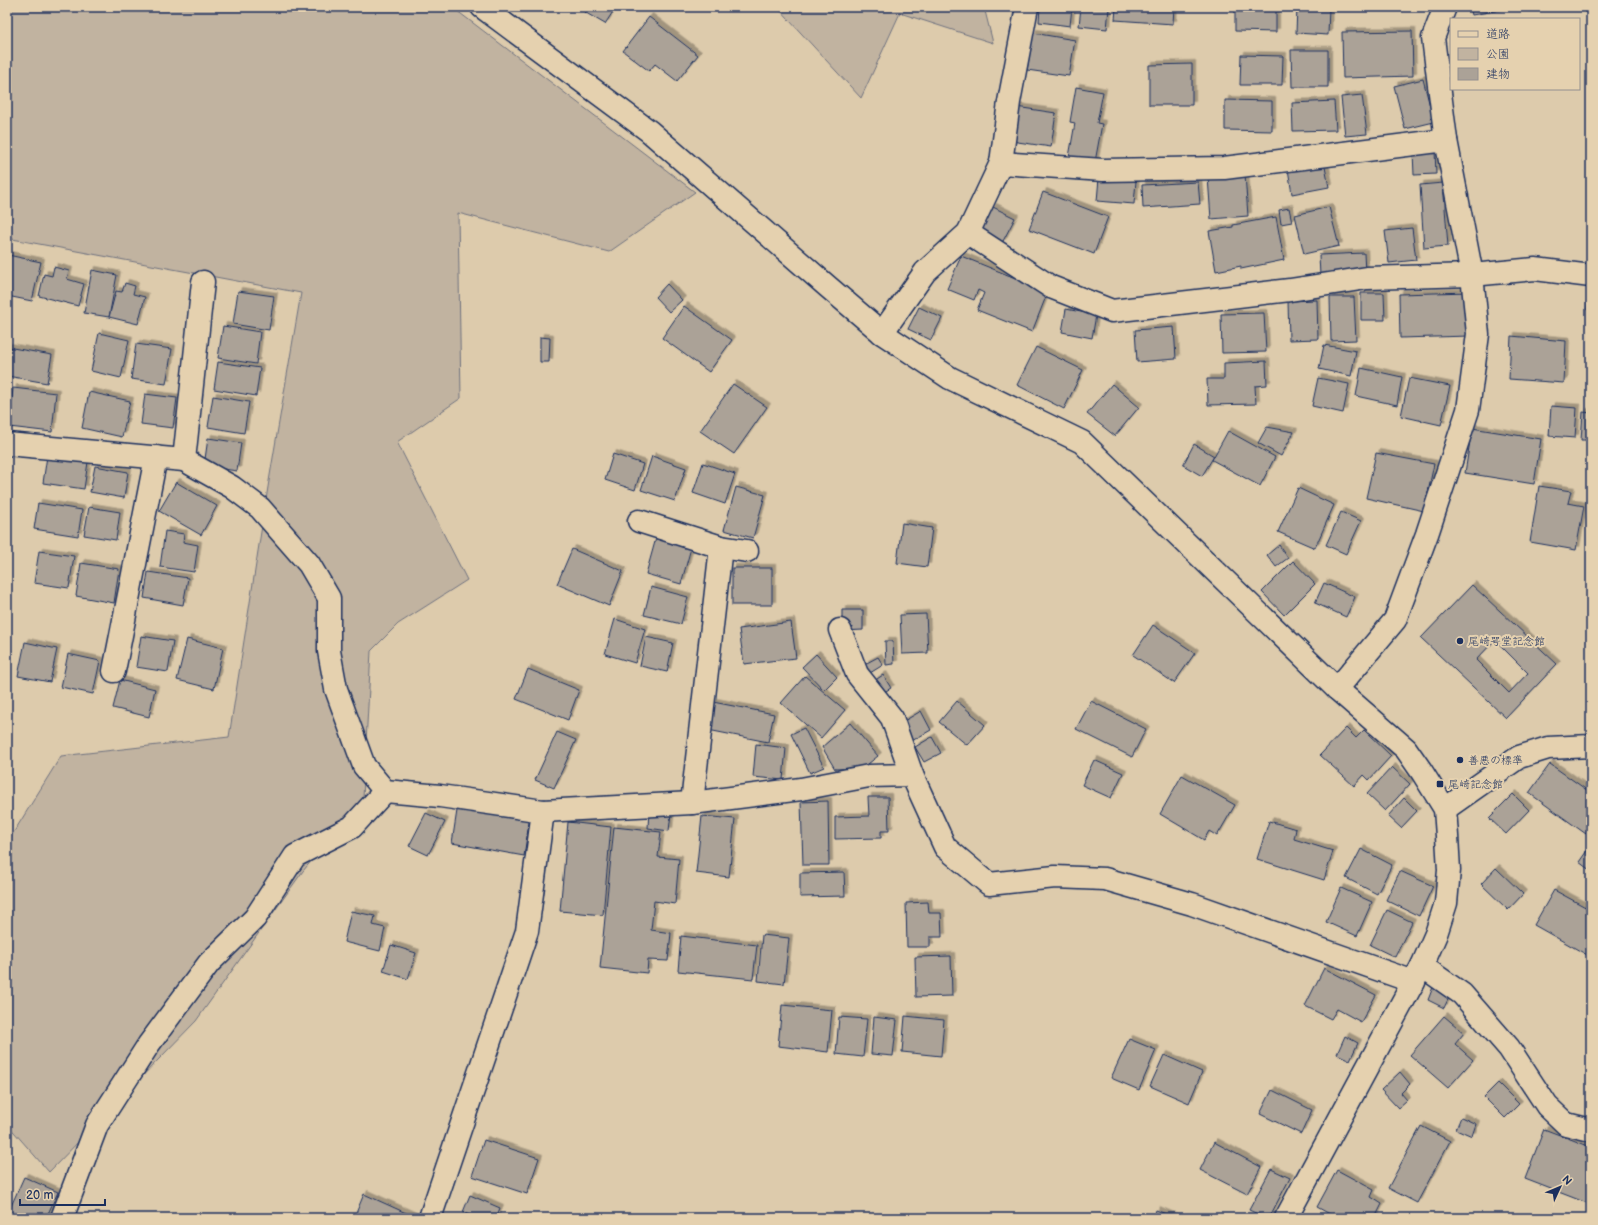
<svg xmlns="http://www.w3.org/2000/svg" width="1598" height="1225" font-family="'Balsamiq Sans','Klee One',sans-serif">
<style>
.green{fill:#c1b3a0;stroke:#6e717f}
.building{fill:#aba297;stroke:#1b2f5e;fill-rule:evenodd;filter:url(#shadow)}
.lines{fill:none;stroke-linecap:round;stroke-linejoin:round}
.minor-casing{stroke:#1b2f5e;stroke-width:25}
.minor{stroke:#e5d1af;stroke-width:22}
.poi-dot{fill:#1b2f5e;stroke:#e5d1af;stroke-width:1.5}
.labels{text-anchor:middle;stroke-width:4;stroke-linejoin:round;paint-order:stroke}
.poi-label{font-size:11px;fill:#1b2f5e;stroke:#e5d1af;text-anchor:start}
</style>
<defs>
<filter id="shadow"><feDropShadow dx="3.5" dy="-3.5" stdDeviation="0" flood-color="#0004"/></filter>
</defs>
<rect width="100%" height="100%" fill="#ddcbac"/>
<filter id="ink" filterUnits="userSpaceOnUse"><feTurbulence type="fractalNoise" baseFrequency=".025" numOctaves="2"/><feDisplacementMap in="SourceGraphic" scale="8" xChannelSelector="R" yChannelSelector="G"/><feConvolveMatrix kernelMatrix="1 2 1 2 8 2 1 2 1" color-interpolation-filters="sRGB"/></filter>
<g filter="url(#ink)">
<g class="green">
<polygon points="7,7 452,7 695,192 609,252 458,213 461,398 397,442 467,580 398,624 371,651 363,798 303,871 196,1021 49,1172 7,1124 7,843 61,756 229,737 268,487 301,293 7,238"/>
<polygon points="777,7 984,7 993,43 900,13 861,98"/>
</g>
<g class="building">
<polygon points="582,7 616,7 605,24 581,10"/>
<polygon points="1040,7 1072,7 1070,26 1039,22"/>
<polygon points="1081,7 1109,8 1107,29 1079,26"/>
<polygon points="1116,7 1174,7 1173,24 1115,20"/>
<polygon points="1235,7 1276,7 1276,32 1235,31"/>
<polygon points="1297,7 1329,7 1328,35 1296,33"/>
<polygon points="1470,7 1506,7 1506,9 1472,15"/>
<polygon points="649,17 698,55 677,81 655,64 649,71 623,51"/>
<polygon points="1412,31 1413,76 1343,78 1342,32"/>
<polygon points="1033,33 1075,40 1069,76 1027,70"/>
<polygon points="1291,50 1328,50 1328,87 1292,87"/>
<polygon points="1241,55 1283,56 1282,85 1240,85"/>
<polygon points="1192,64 1192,105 1149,105 1149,65"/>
<polygon points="1423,79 1434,122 1405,129 1394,86"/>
<polygon points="1076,87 1103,92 1097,123 1102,124 1095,162 1069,157 1075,123 1070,122"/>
<polygon points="1362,95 1367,134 1345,136 1341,97"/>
<polygon points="1225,100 1272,101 1272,131 1225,130"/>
<polygon points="1334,101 1336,130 1293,131 1292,103"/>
<polygon points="1016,107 1056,113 1051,147 1011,141"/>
<polygon points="1435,151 1436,174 1414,175 1413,152"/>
<polygon points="1324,162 1329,187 1292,194 1288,169"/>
<polygon points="1245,174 1248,216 1211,219 1208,177"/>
<polygon points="1099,178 1136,181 1134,204 1097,201"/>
<polygon points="1198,182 1200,204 1143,208 1142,185"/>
<polygon points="1443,183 1448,246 1424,248 1420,185"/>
<polygon points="1043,192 1108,217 1094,254 1029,229"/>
<polygon points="993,207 1015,218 1002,243 980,232"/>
<polygon points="1329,207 1339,246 1304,254 1295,215"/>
<polygon points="1289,208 1292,222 1281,224 1279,210"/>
<polygon points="1276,217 1284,260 1241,269 1241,266 1216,271 1209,231 1233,227 1233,225"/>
<polygon points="1412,228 1416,260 1389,263 1385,231"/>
<polygon points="1364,253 1365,273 1320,276 1319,255"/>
<polygon points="8,255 41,262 32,301 7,296"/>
<polygon points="961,256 1030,284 1029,287 1047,294 1032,332 977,310 984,293 978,290 974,300 947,289"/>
<polygon points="54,267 69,271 67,279 84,284 78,306 39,296 44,274 52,276"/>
<polygon points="92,270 117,275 109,317 84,313"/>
<polygon points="125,283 135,286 133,294 145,297 138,324 109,317 116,291 122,292"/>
<polygon points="667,284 682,300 669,312 655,297"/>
<polygon points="1588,289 1591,289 1591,310 1587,310"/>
<polygon points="238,291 274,296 269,330 233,324"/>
<polygon points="1469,292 1470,336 1400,338 1399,294"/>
<polygon points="1361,293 1384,293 1385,320 1361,320"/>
<polygon points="1330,297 1354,297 1356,340 1331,341"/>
<polygon points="1317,300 1318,339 1289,340 1288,301"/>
<polygon points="684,306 732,340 709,372 662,338"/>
<polygon points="919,307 942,318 931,340 908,329"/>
<polygon points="1066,309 1096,315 1092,338 1062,332"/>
<polygon points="1264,313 1266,352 1222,353 1221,314"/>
<polygon points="223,326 260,332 256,364 218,358"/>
<polygon points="1174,327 1176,359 1137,362 1135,330"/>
<polygon points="99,333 129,340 121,378 91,371"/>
<polygon points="1511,336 1566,341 1564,383 1509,379"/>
<polygon points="540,337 550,338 549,362 540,362"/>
<polygon points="136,344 172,349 166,384 131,379"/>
<polygon points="1324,345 1356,351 1351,376 1319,369"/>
<polygon points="7,347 52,355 47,383 7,376"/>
<polygon points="1036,347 1083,370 1064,409 1017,385"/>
<polygon points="1266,361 1267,385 1255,386 1256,404 1208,405 1207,379 1224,379 1224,363"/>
<polygon points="218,362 260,368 256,396 214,389"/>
<polygon points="1361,368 1402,377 1397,405 1356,396"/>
<polygon points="1318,378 1349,384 1343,413 1312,406"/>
<polygon points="1409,378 1450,386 1441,425 1401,416"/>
<polygon points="733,384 767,407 734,454 700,431"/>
<polygon points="1112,384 1139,407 1115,436 1087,414"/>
<polygon points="13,388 56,393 52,432 9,427"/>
<polygon points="89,392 130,401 122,437 82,428"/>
<polygon points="145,394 177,398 173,428 141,424"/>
<polygon points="213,396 249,402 244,433 208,427"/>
<polygon points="1551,406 1577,408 1575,438 1549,436"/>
<polygon points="1583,412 1591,413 1591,440 1581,440"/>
<polygon points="1267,427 1294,432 1281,456 1258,443"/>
<polygon points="1472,428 1541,439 1534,484 1465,473"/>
<polygon points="1228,431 1275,457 1260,486 1212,460"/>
<polygon points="208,438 241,443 237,471 204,466"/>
<polygon points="1194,444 1214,456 1202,476 1183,465"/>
<polygon points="1376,453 1434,464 1424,511 1366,498"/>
<polygon points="613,454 643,464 635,490 605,480"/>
<polygon points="47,456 88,462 84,489 43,483"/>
<polygon points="652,456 686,468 675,501 641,490"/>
<polygon points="703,463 735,474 725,504 693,493"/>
<polygon points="95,466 128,472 124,498 90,492"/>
<polygon points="176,482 217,506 201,535 159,511"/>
<polygon points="1539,486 1571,491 1568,503 1584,506 1576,550 1530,542"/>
<polygon points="736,487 765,495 753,538 724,530"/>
<polygon points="1298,488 1334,505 1315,548 1278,532"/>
<polygon points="38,503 82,510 78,536 34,529"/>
<polygon points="89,507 120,512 116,540 84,535"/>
<polygon points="1341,512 1361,521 1346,554 1326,545"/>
<polygon points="902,523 932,528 927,567 897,563"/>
<polygon points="165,531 184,534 183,542 198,545 194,572 160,567"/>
<polygon points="656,538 691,548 681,584 646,574"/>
<polygon points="1279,545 1288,558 1276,567 1267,555"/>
<polygon points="572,549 623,571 609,606 557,584"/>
<polygon points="39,551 74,556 69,588 34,583"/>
<polygon points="1293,561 1315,584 1284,615 1262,592"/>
<polygon points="81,563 119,569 114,603 76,596"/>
<rect x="732" y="568" width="40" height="37"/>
<polygon points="148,572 188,578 183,605 144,598"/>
<polygon points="1324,583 1355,597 1346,617 1315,603"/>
<path d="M1472,585L1557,664L1506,718L1421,638ZM1495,640L1528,673L1509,693L1476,660Z"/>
<polygon points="651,587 688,597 681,624 644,615"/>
<polygon points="842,610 863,610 863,630 842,631"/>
<polygon points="926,614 928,653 902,654 900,615"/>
<polygon points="615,619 645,629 635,663 605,654"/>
<polygon points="791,622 796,658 744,664 739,629"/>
<polygon points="1153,625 1195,653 1174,683 1133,655"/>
<polygon points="141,636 173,641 168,672 136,667"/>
<polygon points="646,637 673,643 667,672 640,666"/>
<polygon points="187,639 223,648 214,689 177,680"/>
<polygon points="885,641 893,641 894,664 886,665"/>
<polygon points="25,642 57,649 50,682 18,676"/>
<polygon points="68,654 100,661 93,694 61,687"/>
<polygon points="816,654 837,677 824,690 802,667"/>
<polygon points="878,657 883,665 870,673 865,664"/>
<polygon points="528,669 579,690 568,720 516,699"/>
<polygon points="883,675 891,688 881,694 874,681"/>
<polygon points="805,676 845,710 821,738 781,703"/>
<polygon points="120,680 155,689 149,717 113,708"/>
<polygon points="957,701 985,725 967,745 939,722"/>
<polygon points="1091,701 1146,729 1132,757 1076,729"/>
<polygon points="713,702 774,714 768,742 708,730"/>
<polygon points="921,711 931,730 910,742 899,724"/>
<polygon points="850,723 878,756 863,768 835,769 822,747"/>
<polygon points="804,728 824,767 810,773 791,734"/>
<polygon points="1346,728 1356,738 1364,730 1391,756 1369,780 1364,775 1354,786 1320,755"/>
<polygon points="557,732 576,740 554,788 535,780"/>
<polygon points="932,737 941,753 924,762 915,747"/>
<polygon points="756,744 786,748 783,780 753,777"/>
<polygon points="1094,760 1123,773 1111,798 1082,785"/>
<polygon points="1550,764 1591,793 1591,827 1586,834 1529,793"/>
<polygon points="1392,767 1410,784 1385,811 1367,794"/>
<polygon points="1182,775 1235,805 1217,836 1209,831 1204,840 1160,814"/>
<polygon points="1513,794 1529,810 1506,834 1489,818"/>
<polygon points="868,797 888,797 889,831 881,831 881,838 835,839 835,817 869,816"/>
<polygon points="1404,798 1417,811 1401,828 1388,816"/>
<polygon points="828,801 829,865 803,865 801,802"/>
<polygon points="458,804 530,816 524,856 452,843"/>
<polygon points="649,810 671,813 669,831 648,828"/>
<polygon points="426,813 445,822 428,855 409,846"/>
<polygon points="702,816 735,819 729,877 696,873"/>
<polygon points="1269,821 1296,829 1294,839 1333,851 1324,880 1257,859"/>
<polygon points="568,822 611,827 603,915 560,911"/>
<polygon points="614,827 661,832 658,857 679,859 675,904 654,901 651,930 671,933 668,961 648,960 647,973 600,968"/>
<polygon points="1591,845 1591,871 1579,862"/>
<polygon points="1361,849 1392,865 1377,894 1346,878"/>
<polygon points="1496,868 1523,894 1508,910 1481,884"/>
<polygon points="1400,871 1433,886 1419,916 1386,900"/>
<polygon points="844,872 845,896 800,897 800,873"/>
<polygon points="1341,888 1372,902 1357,936 1326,922"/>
<polygon points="1554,890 1591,910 1591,953 1589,956 1534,925"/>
<polygon points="928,902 929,913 941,913 942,937 930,937 930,947 907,947 906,903"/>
<polygon points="1387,910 1412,922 1395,957 1370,945"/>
<polygon points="351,911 375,916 373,925 385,928 380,951 344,942"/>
<polygon points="762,935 789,938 784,984 758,981"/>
<polygon points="681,936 757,945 753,979 678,971"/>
<polygon points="391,945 416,953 408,979 383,971"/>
<polygon points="951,956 952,996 916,997 915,957"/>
<polygon points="1324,968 1376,995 1361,1022 1337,1009 1331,1019 1305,1006"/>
<polygon points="1433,987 1450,995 1444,1008 1428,1000"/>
<polygon points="782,1005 832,1010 828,1052 778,1046"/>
<polygon points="905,1016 944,1020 941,1056 902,1052"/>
<polygon points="1444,1016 1464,1033 1455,1044 1473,1060 1448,1088 1410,1055"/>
<polygon points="839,1017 867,1019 863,1057 836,1054"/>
<polygon points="874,1017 897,1020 893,1056 871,1054"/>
<polygon points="1345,1036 1358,1043 1350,1060 1337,1054"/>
<polygon points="1129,1039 1156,1050 1139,1090 1111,1078"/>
<polygon points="1164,1055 1202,1072 1189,1103 1150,1086"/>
<polygon points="1400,1072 1410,1084 1401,1093 1407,1100 1398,1108 1381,1090"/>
<polygon points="1498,1083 1519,1104 1505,1118 1484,1097"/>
<polygon points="1272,1090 1312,1110 1301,1134 1260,1114"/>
<polygon points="1461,1117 1476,1124 1472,1136 1456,1129"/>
<polygon points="1421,1126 1450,1141 1417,1203 1388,1188"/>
<polygon points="1544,1129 1591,1147 1591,1193 1587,1203 1525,1179"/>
<polygon points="484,1140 539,1158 527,1194 472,1176"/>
<polygon points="1214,1142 1261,1167 1247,1194 1200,1170"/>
<polygon points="1271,1169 1290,1178 1269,1218 1266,1218 1249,1210"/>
<polygon points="1337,1170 1374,1190 1371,1197 1382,1204 1375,1218 1337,1218 1317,1207"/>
<polygon points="24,1177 58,1192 46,1218 7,1218 7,1215"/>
<polygon points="364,1194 417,1218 354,1218"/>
<polygon points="470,1195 500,1208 496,1218 475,1218 463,1212"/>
<polygon points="1156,1210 1176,1218 1153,1218"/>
</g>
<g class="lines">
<g class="minor-casing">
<g id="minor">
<polyline points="482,7 649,131 827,286 882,333 950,378 1082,442 1337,689 1406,749 1422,772 1445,809 1447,836 1449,870 1446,903 1436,934 1422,966 1286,1218"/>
<polyline points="1445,7 1433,38 1446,140"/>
<polyline points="1001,163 1103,170 1224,168 1446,140 1472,275 1478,334 1468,410 1427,534 1395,620 1337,689"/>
<polyline points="968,233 1051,287 1112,311 1290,290 1367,278 1472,275 1535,269 1591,276"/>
<polyline points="882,333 925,272 968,233 1001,163 1009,102 1027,7"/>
<polyline points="7,444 184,460 232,487 260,508 309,564 329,598 329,651 336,689 364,766 385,791 440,796 543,811 692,803 801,789 869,776 912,775 945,847 989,884 1055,877 1105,879 1192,904 1414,982"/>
<polyline points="184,460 203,282"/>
<polyline points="639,521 721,547 747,551"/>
<polyline points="840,630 857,674 892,718 912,775"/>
<polyline points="114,671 156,457"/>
<polyline points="692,803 721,547"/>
<polyline points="1445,809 1519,757 1548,748 1591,746"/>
<polyline points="1422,966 1462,994 1509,1048 1547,1106 1566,1124 1591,1130"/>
<polyline points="62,1218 97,1125 149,1044 209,963 255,918 295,856 352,827 385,791"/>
<polyline points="430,1218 527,931 543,811"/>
</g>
</g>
<use href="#minor" class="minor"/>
</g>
</g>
<g class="poi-dot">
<circle cx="1460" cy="641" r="4"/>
<circle cx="1460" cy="760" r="4"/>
<rect x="1436" y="780" width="8" height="8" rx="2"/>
</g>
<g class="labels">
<g class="poi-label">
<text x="1468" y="645">尾崎咢堂記念館</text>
<text x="1468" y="764">善悪の標準</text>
<text x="1448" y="788">尾崎記念館</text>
</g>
</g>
<rect width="1598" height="1225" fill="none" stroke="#e5d1af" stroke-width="24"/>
<rect x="12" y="12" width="1574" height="1201" fill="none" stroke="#1b2f5e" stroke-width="1.5" filter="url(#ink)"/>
<rect x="1450" y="18" width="130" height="72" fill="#e5d1af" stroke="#94908f"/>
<rect x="1458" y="31" width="20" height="6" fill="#e5d1af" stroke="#94908f"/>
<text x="1486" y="38" font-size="12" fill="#1b2f5e">道路</text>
<rect x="1458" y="48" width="20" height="12" fill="#c1b3a0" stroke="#94908f"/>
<text x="1486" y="58" font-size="12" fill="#1b2f5e">公園</text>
<rect x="1458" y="68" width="20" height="12" fill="#aba297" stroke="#94908f"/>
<text x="1486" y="78" font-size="12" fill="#1b2f5e">建物</text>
<g transform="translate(1560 1187) rotate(46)" stroke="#e5d1af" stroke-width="3" paint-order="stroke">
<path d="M0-3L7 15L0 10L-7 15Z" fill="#1b2f5e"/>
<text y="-6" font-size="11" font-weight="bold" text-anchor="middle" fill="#1b2f5e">N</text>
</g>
<path d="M20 1199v6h85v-6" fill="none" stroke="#1b2f5e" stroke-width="2"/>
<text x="26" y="1199" font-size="12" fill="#1b2f5e" stroke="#e5d1af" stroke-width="3" paint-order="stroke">20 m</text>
</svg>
